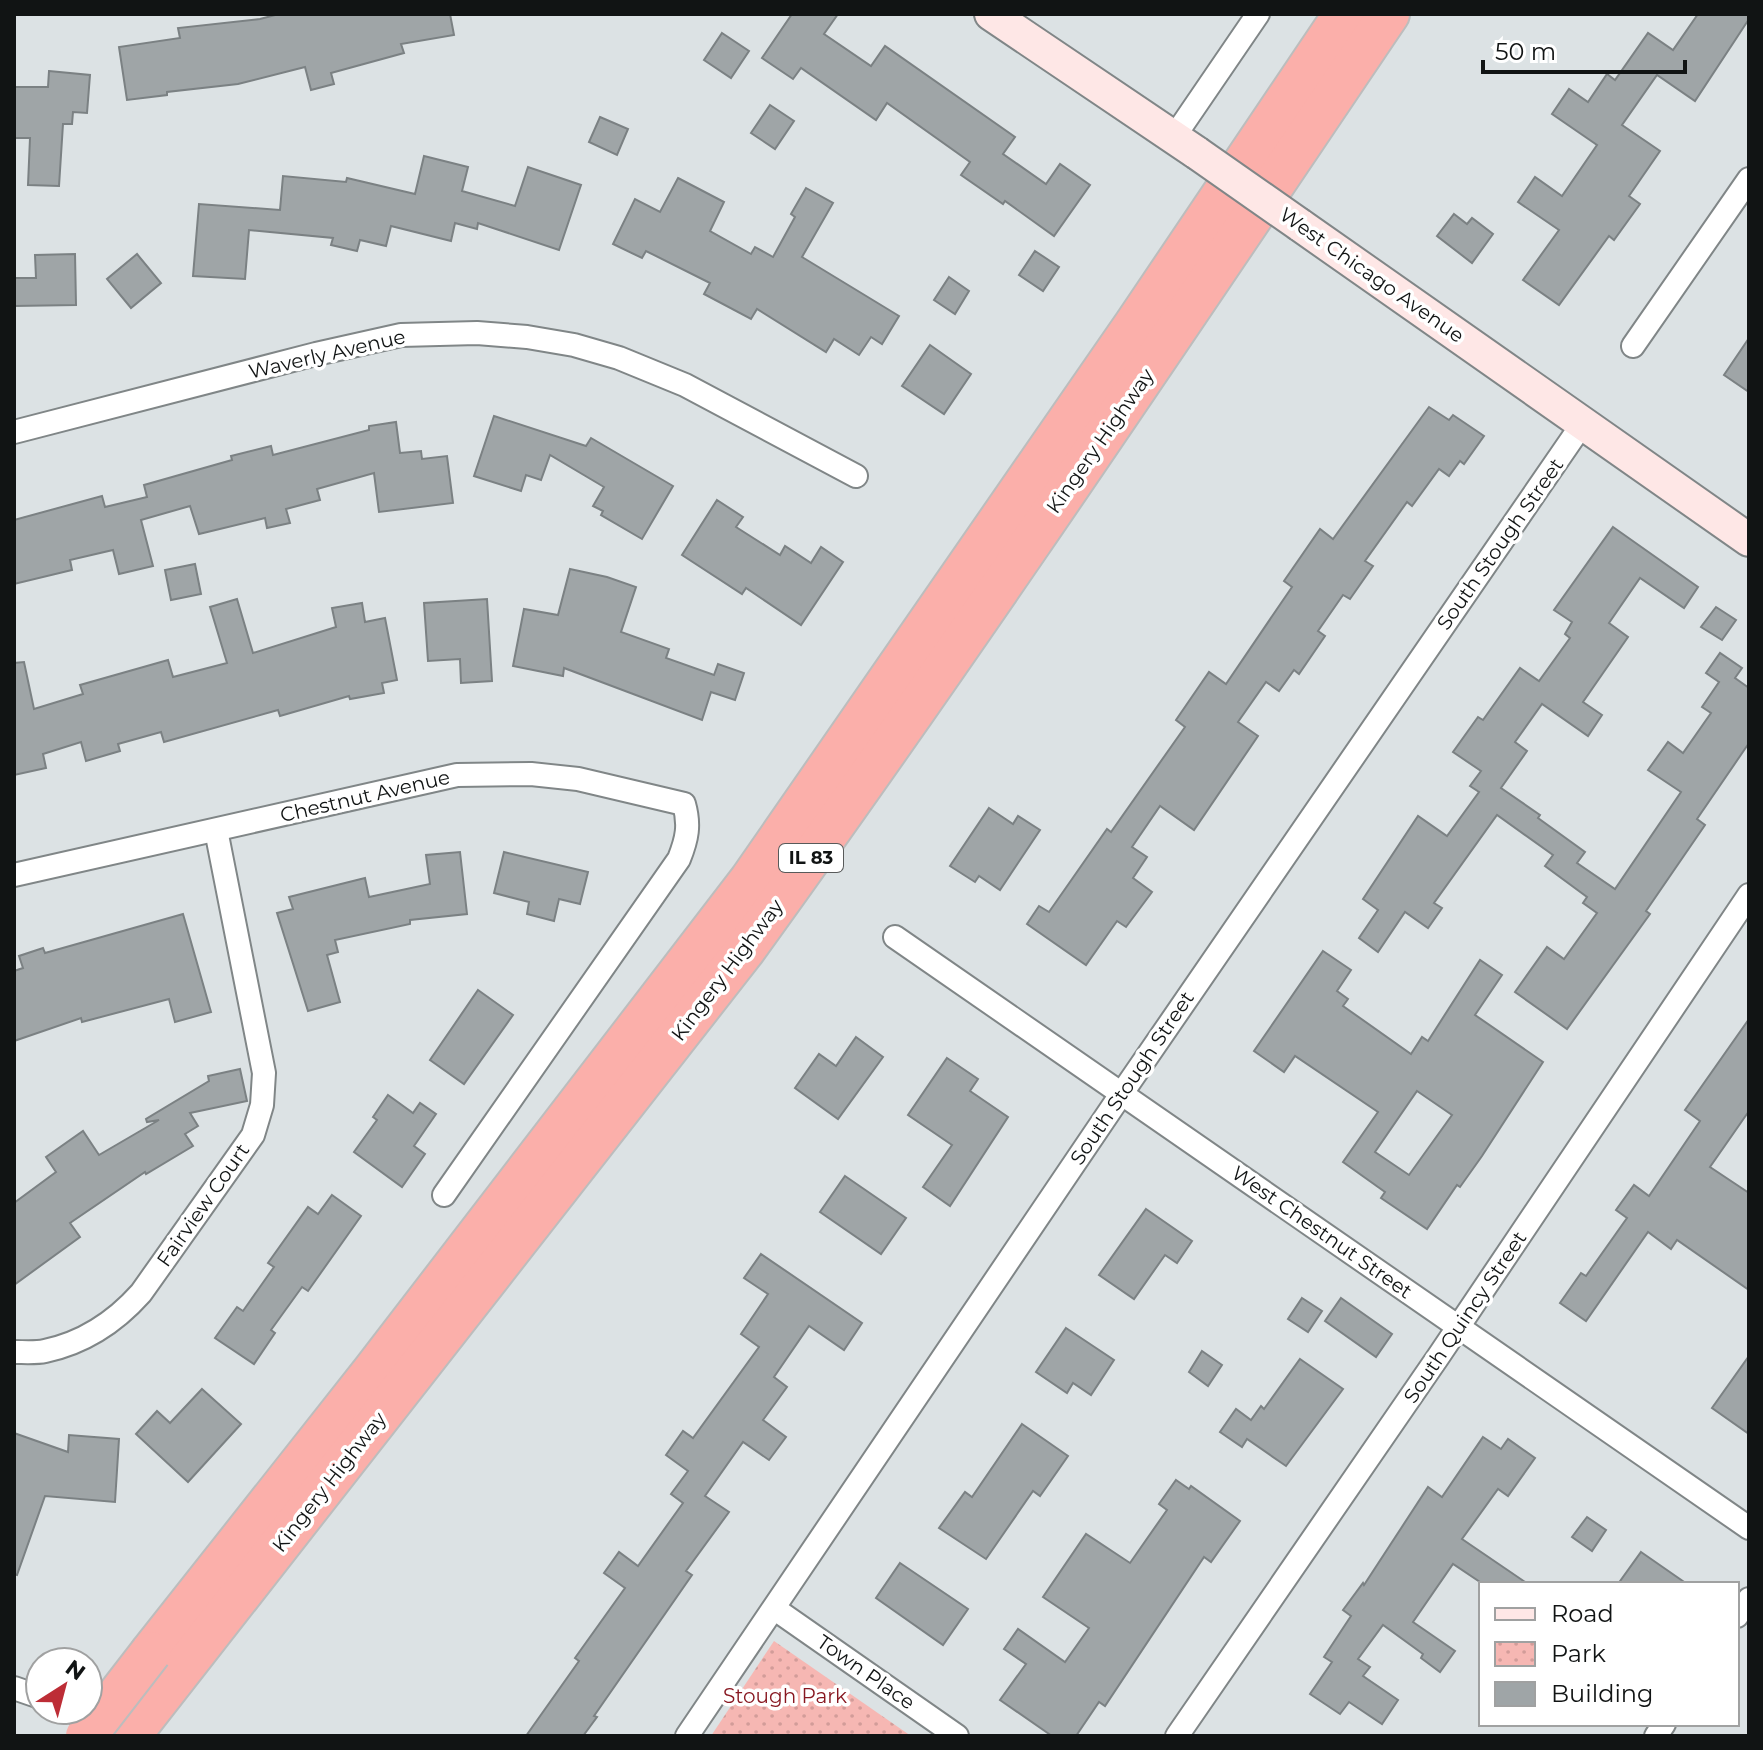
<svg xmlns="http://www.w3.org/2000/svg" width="1763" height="1750" font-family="Montserrat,sans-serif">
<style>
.park{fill:url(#park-dots)}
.building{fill:#9fa5a7;stroke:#7b8183;stroke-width:2;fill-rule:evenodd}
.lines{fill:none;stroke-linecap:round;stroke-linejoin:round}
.street-casing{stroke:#808687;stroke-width:26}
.secondary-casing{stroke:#808687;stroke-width:36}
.highway-casing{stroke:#bcbdbd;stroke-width:44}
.street{stroke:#fff;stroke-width:22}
.secondary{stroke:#fee7e6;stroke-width:32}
.highway{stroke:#fbafaa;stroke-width:40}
.secondary-bridge-casing{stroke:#808687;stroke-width:36;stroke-linecap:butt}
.highway-bridge-casing{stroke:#bcbdbd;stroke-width:44;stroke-linecap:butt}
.secondary-bridge{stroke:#fee7e6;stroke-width:32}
.highway-bridge{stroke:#fbafaa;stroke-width:40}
.labels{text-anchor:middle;stroke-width:7;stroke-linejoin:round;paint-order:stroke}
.shield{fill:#fff;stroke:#585a5a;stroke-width:2}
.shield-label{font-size:18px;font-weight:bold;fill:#111414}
.street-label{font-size:20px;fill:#111414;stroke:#fff}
.park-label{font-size:20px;fill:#881821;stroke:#fff}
</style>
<defs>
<pattern id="park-dots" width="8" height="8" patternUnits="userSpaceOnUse" patternTransform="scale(2)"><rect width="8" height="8" fill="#f6b7b3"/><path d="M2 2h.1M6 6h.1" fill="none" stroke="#d29c99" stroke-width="1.8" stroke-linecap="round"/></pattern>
</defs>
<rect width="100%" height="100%" fill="#dce2e4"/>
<polygon class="park" points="774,1641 911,1736 711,1736"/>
<g class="building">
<polygon points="279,14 450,14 454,35 401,44 404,53 331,73 334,84 311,90 305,67 238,84 167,92 167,95 127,100 119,47 180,38 178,28 260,19"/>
<polygon points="792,14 838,14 824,34 871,66 885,46 1015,137 1003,154 1046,184 1060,164 1090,185 1054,236 1005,201 1003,204 961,175 970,162 887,103 876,120 801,68 793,79 762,58"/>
<polygon points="1698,14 1749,14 1749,19 1695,101 1657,75 1622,125 1660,151 1629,196 1640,204 1614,240 1609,236 1559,305 1523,280 1559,230 1518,202 1535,177 1562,196 1597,145 1552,114 1569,89 1588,102 1607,74 1615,80 1648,33 1673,50"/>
<polygon points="722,33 749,51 731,78 704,60"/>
<polygon points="49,71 90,75 87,113 73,112 72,124 63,124 59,186 28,185 30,138 14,138 14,87 48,87"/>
<polygon points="770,105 794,121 775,149 751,133"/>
<polygon points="600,117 628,129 617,155 589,142"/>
<polygon points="424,156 468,167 462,191 515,206 528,167 581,185 559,250 478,223 477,229 455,223 451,241 391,226 386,246 360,240 357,251 331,245 333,238 249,230 245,279 193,276 199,204 280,210 283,176 346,182 347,178 415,194"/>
<polygon points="678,178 724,202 710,231 751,254 755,247 773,257 795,217 791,214 806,188 833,203 802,257 899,316 882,344 871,337 859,355 834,339 826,352 757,309 751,319 704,294 710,283 646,251 642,258 613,244 635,199 660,212"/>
<polygon points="1454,214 1467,224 1472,218 1493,234 1472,263 1437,236"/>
<polygon points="1035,251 1059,267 1043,291 1019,275"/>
<polygon points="75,254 76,305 14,306 14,278 36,278 35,255"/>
<polygon points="137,254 161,283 131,308 107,279"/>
<polygon points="949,277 969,291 955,314 934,300"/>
<polygon points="1749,338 1749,392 1724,375"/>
<polygon points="930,345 971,374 944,414 902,386"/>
<polygon points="1429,407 1449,420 1453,415 1484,436 1464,464 1460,461 1449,476 1439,469 1412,506 1407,502 1365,561 1373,566 1350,599 1343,595 1318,631 1325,636 1299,674 1294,670 1279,691 1266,682 1238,722 1258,736 1194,830 1160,806 1132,847 1147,857 1133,878 1152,892 1126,927 1117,921 1086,965 1027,924 1039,906 1049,912 1107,829 1111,832 1185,727 1176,720 1209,672 1226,684 1292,587 1284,581 1320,529 1333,539"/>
<polygon points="494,416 586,446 591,438 673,486 642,539 601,515 603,511 593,506 604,487 550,455 541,480 526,475 521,491 474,476"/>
<polygon points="396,422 400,453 421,451 422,459 447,456 453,503 379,512 374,473 317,489 320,500 286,509 290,523 267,528 265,518 199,534 190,506 141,520 153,566 119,574 113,550 70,560 72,570 14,584 14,520 102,496 105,507 147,497 144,485 232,460 231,456 271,446 273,455 369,430 369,426"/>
<polygon points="717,500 743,517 736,527 780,555 785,546 811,563 821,547 843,562 801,625 746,588 742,594 682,555"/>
<polygon points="1613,527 1698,587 1684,608 1640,578 1609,623 1628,637 1583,702 1602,715 1588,736 1542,704 1515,742 1527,751 1501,788 1540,815 1538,818 1585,852 1577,863 1615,889 1681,792 1648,770 1668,742 1683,753 1711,713 1702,707 1719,682 1706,673 1720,653 1742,668 1735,678 1749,688 1749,743 1697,819 1705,825 1646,911 1650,914 1567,1029 1515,992 1547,947 1564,959 1597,913 1583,903 1587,897 1545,866 1553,855 1497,815 1434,903 1442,908 1428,928 1405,912 1378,952 1359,938 1378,910 1363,899 1418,816 1447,836 1479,792 1470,786 1481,771 1453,752 1478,717 1483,720 1520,668 1539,681 1570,638 1565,634 1572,622 1554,610"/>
<polygon points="195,564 201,594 171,600 165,570"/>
<polygon points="570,569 607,577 636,587 621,632 669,649 666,658 714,675 718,664 744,673 735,700 711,692 702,720 564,668 563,676 513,666 524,609 558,615"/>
<polygon points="237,599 253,653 336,627 332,608 362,603 365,622 385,618 397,680 382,683 384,693 350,699 349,696 280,716 278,710 164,742 161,732 118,744 120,751 86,761 81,742 43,754 46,768 14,775 14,663 24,662 34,709 83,694 80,685 168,660 173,677 227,663 210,607"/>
<polygon points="487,599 492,681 461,683 460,659 428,661 424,603"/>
<polygon points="1716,607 1736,620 1722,640 1701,627"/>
<polygon points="989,808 1013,824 1018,816 1040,830 1000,890 979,876 975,882 950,866"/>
<polygon points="460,852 467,914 410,920 410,924 335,940 338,952 327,955 340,1002 308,1011 277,913 293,909 289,897 365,878 369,897 430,884 426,855"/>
<polygon points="504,852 588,872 580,904 559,899 554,921 527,914 529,902 494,893"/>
<polygon points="183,914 211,1012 175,1022 169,999 82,1022 81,1018 14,1041 14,971 23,968 19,956 43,948 45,953"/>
<path d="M1323,951L1351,970L1337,991L1348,999L1343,1006L1411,1054L1422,1037L1428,1041L1480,960L1502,975L1475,1015L1543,1062L1482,1156L1460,1187L1457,1185L1427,1229L1381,1198L1385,1192L1343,1162L1378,1112L1295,1056L1284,1072L1254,1051ZM1417,1091L1452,1115L1409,1175L1375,1152Z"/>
<polygon points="478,990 513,1015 464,1084 430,1060"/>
<polygon points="1749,1019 1749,1111 1710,1167 1749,1193 1749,1290 1677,1240 1671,1249 1648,1232 1586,1321 1560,1303 1581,1273 1586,1276 1627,1218 1616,1210 1634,1185 1649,1196 1700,1121 1685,1110"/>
<polygon points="856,1037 883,1057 838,1119 795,1088 819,1054 836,1066"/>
<polygon points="947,1058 978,1079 970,1091 1008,1117 950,1206 923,1187 952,1145 908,1115"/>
<polygon points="240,1069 247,1101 190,1113 198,1126 185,1134 193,1146 146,1174 145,1172 70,1223 80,1237 14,1285 14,1203 56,1172 46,1157 83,1131 99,1155 159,1120 147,1122 146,1119 209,1081 208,1076"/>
<polygon points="388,1095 413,1113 420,1103 436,1114 414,1146 425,1154 402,1187 354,1152 377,1120 373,1117"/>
<polygon points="845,1176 906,1218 881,1254 820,1212"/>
<polygon points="332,1195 361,1216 308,1291 302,1287 271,1330 275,1333 254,1364 215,1338 237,1307 243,1311 274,1267 268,1263 308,1207 318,1214"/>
<polygon points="1146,1209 1192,1241 1177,1263 1165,1255 1134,1299 1099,1275"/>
<polygon points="761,1254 862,1323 844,1350 809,1326 774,1377 787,1387 763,1420 786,1437 769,1460 743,1442 705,1496 729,1512 686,1571 692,1575 594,1716 597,1717 583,1736 526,1736 579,1661 575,1658 625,1588 604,1573 619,1552 638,1566 683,1503 671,1494 688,1471 666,1455 683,1431 693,1438 759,1347 741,1334 768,1294 744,1278"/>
<polygon points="1302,1298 1322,1311 1308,1332 1288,1319"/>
<polygon points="1341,1298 1392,1334 1376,1357 1325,1321"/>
<polygon points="1066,1328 1114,1360 1091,1395 1073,1383 1067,1393 1036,1372"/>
<polygon points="1202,1351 1222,1365 1208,1386 1189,1372"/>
<polygon points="1749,1356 1749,1434 1712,1408"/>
<polygon points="1300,1359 1343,1389 1286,1466 1247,1439 1242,1447 1220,1432 1236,1409 1251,1420 1261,1406 1264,1409"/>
<polygon points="202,1389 241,1424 188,1482 136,1434 157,1411 170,1423"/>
<polygon points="1022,1424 1068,1456 1040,1496 1033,1491 986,1559 939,1528 965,1492 972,1497"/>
<polygon points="14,1433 68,1452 69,1435 119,1439 115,1502 45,1496 17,1575 14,1574"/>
<polygon points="1483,1437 1501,1449 1508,1439 1535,1458 1508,1496 1498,1489 1462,1539 1528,1584 1483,1584 1453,1564 1413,1622 1455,1651 1440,1672 1421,1658 1423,1654 1383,1625 1358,1659 1370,1667 1363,1676 1398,1700 1382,1724 1349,1702 1340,1714 1310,1694 1332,1662 1324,1657 1351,1616 1343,1610 1363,1583 1364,1585 1428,1487 1442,1497"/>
<polygon points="1176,1480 1189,1489 1191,1486 1240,1521 1211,1562 1204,1557 1105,1706 1099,1702 1076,1736 1052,1736 1000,1700 1026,1664 1004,1649 1018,1629 1065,1662 1089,1628 1043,1597 1086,1534 1130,1563 1167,1510 1159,1504"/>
<polygon points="1587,1517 1606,1530 1592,1551 1572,1537"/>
<polygon points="1641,1552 1687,1584 1618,1584"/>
<polygon points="900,1563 968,1609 943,1645 876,1598"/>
</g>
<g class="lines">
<g class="street-casing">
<g id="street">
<polyline points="1174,137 1258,14"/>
<polyline points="1633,346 1749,179"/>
<polyline points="14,432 316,354 401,335 477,333 527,337 574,345 619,358 685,385 856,476"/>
<path d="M14,875L457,775L531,774L578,779L684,804C690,825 687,839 679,859L444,1195"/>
<polyline points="895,937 1749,1528"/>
<path d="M14,1352C24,1352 36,1353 45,1351C83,1343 116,1321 141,1293L253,1135L262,1105L264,1073L216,830"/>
<polyline points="775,1609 957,1736"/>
<polyline points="1737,1616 1749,1599"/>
<polyline points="14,1688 40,1697"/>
<polyline points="69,1710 105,1726"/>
<polyline points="687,1736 1122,1093 1583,423"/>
<polyline points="1177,1736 1438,1357 1749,895"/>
<polyline points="1656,1736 1664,1724"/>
</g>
</g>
<g class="secondary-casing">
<g id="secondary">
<polyline points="991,14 1197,153"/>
<polyline points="1300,225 1749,540"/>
</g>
</g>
<g class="highway-casing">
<g id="highway">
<polyline points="151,1652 373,1371 750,880 1135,324 1344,14"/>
<path d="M130,1736L744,951C966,644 1177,328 1389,14"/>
</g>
</g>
<use href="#street" class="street"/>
<use href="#secondary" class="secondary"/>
<use href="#highway" class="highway"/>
<g class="secondary-bridge-casing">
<polyline id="secondary-bridge" points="1197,153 1300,225"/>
</g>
<g class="highway-bridge-casing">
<polyline id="highway-bridge" points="86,1736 151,1652"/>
</g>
<use href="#secondary-bridge" class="secondary-bridge"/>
<use href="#highway-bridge" class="highway-bridge"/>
</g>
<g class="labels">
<rect class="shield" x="779" y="844" width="64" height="28" rx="6"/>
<g class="shield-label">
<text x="811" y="864">IL 83</text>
</g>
<g class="street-label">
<text transform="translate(1372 275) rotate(35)" y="7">West Chicago Avenue</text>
<text transform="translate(327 354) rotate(-13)" y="7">Waverly Avenue</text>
<text transform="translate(1100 441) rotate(-55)" y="7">Kingery Highway</text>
<text transform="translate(1500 544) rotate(-55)" y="7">South Stough Street</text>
<text transform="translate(365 796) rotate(-13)" y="7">Chestnut Avenue</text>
<text transform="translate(727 970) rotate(-53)" y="7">Kingery Highway</text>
<text transform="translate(1132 1078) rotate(-56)" y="7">South Stough Street</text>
<text transform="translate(203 1205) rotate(-55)" y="7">Fairview Court</text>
<text transform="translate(1322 1232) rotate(35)" y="7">West Chestnut Street</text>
<text transform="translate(1465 1317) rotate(-56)" y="7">South Quincy Street</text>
<text transform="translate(329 1482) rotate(-52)" y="7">Kingery Highway</text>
<text transform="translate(866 1672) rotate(35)" y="7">Town Place</text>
</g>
<g class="park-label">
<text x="785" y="1703">Stough Park</text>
</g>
</g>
<rect width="1763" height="1750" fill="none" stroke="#111414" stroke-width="32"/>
<rect x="1479" y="1582" width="260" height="144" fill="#ffffff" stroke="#a0a1a1" stroke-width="2"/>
<rect x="1495" y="1608" width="40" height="12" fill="#fee7e6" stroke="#a0a1a1" stroke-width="2"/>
<text x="1551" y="1622" font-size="24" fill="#111414">Road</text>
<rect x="1495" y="1642" width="40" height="24" fill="url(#park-dots)" stroke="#a0a1a1" stroke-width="2"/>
<text x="1551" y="1662" font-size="24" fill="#111414">Park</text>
<rect x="1495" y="1682" width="40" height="24" fill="#9fa5a7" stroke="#a0a1a1" stroke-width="2"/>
<text x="1551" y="1702" font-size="24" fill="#111414">Building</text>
<g transform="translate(64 1686) rotate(36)"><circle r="38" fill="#ffffff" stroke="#a0a1a1" stroke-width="2"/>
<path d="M0-6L14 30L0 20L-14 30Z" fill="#bd2d36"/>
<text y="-12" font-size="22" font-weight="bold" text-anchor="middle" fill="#111414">N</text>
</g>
<path d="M1483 60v12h202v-12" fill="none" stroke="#111414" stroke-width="4"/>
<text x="1495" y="60" font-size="24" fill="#111414" stroke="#ffffff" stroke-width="6" paint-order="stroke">50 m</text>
</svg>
